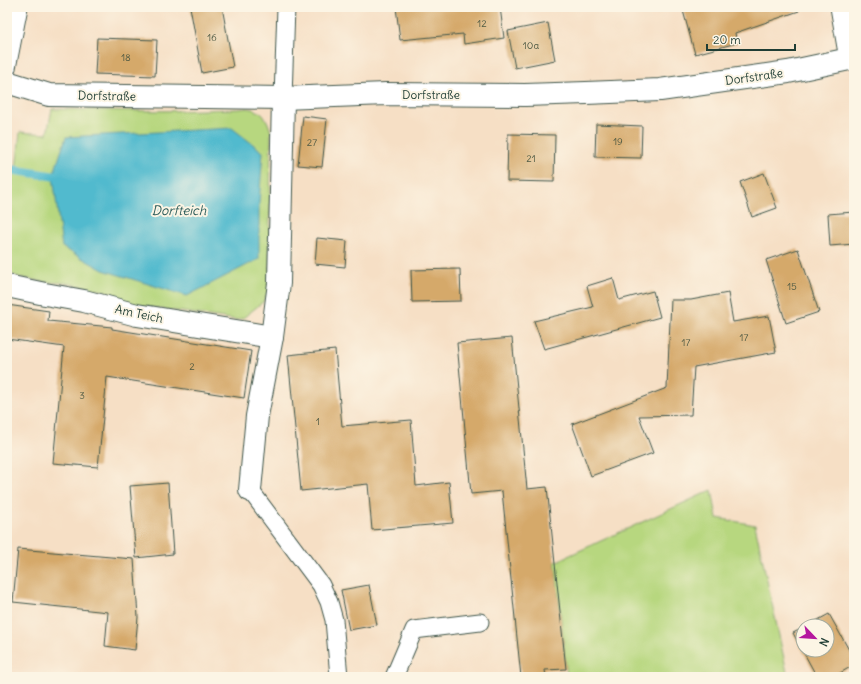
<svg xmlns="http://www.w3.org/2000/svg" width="861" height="684" font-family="Delius,sans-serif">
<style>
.green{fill:#b7d77f;stroke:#6b8a5a}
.water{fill:#51bace;stroke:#387c81}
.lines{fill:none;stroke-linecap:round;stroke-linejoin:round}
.stream{stroke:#51bace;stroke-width:9}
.building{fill:#d5a96b}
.lane-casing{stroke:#3f554a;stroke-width:19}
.street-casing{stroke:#3f554a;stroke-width:24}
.lane{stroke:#fff;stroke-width:17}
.street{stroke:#fff;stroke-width:22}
.labels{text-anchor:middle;stroke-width:4;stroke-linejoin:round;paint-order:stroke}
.number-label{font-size:10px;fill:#4c5842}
.street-label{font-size:12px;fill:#1f3d34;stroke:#fcf5e5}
.water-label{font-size:13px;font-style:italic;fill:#2c5c5a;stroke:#fcf5e5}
</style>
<rect width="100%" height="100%" fill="#fcf5e5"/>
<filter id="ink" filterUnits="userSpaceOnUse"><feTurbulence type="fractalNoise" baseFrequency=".025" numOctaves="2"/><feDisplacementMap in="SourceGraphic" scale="8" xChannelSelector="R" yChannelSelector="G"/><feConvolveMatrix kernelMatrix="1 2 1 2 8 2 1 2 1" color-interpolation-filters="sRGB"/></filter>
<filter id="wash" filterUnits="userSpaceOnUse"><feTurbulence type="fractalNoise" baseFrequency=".012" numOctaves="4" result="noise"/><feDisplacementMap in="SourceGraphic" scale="16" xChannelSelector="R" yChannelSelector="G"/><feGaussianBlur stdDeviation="0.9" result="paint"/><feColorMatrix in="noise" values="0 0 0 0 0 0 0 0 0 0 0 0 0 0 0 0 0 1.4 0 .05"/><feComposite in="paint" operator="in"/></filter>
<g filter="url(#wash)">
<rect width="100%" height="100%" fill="#f6dfc5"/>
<g class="green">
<path d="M248,108C263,111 267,118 271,132L269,290L263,302L243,318L237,320L136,305L109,292L100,290L65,283L44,282L18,277L7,272V169L16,170L20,132L47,134L52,109C103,110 154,112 205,110C220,109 234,110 248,108Z"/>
<polygon points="712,490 717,518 755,525 788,677 567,677 555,562"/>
</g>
<polygon class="water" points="232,128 263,152 259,203 259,259 187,296 103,270 62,247 53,176 66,137"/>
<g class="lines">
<polyline class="stream" points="7,169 53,176"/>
</g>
<g id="blocks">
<g class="building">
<polygon points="190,7 222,7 233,67 202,73"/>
<polygon points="396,7 500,7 504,38 464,44 463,34 400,40"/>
<polygon points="682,7 798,7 799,11 735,33 737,43 695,54"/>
<polygon points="548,23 555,60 515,68 508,31"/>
<polygon points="97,38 157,40 155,76 95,74"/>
<polygon points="303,116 327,119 322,167 298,165"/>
<polygon points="596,124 642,126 641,158 595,157"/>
<polygon points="508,134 555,135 554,182 507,181"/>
<polygon points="764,173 777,208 752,217 740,182"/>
<polygon points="854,212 854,244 830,246 828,214"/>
<polygon points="317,238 347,241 345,267 315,264"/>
<polygon points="798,249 819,312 786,323 766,260"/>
<polygon points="460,269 461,301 412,302 411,270"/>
<polygon points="613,278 619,300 653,291 660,317 544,349 534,321 593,307 587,286"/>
<polygon points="728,293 733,322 769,316 776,352 694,367 691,415 639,416 653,453 591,476 572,424 667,388 671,300 691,300"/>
<polygon points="7,305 49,311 48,321 112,327 112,329 251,351 244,398 107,377 98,467 53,463 64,347 7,339"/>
<polygon points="512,338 527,489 547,487 566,669 545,670 546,677 521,677 502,491 471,494 457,343"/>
<polygon points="335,350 342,426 411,420 416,486 449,482 453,523 372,530 368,484 301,491 288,355"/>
<polygon points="168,483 173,554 136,558 130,486"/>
<polygon points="18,549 134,559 138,617 135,650 105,646 108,612 13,602"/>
<polygon points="369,585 377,625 349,630 341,590"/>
<polygon points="829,614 854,659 854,665 833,677 817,677 793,633 803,628 803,650 827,650 827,626 807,626"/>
</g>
</g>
</g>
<g filter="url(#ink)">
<use href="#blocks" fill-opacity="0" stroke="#3f554a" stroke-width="1"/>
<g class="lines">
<g class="lane-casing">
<g id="lane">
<polyline points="839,7 848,59"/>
<polyline points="7,68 19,7"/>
<polyline points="283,98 286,7"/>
<polyline points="250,490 321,585 329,602 334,620 339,677"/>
<polyline points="394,677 414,630 480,622"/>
</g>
</g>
<g class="street-casing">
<g id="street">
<polyline points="7,82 49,95 283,98 386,94 525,95 586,93 660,90 788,72 854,58"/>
<polyline points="7,286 45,294 84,301 137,315 272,337"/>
<polyline points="250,490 257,416 272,337 279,283 283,98"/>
</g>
</g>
<use href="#lane" class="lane"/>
<use href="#street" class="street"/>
</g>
</g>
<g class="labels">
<g class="number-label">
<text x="482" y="27">12</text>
<text x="212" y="41">16</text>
<text x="531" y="49">10a</text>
<text x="126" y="61">18</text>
<text x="618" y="145">19</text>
<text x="312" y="146">27</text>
<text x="531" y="162">21</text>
<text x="792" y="290">15</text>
<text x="744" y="341">17</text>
<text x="686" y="346">17</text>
<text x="192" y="370">2</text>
<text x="82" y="399">3</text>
<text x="318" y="425">1</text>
</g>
<g class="street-label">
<text transform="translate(754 77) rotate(-8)" y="4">Dorfstraße</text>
<text x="431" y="99">Dorfstraße</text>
<text transform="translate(107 96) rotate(1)" y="4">Dorfstraße</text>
<text transform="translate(139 314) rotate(12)" y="4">Am Teich</text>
</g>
<g class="water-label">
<text x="179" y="215">Dorfteich</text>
</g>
</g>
<rect width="861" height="684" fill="none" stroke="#fcf5e5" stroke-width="24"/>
<g transform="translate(815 638) rotate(115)"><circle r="19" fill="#fcf5e5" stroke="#a4ab9e"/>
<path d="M0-3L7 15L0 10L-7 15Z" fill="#b5179e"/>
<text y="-6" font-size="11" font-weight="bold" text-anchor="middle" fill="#1f3d34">N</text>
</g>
<path d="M707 44v6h88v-6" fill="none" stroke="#1f3d34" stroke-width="2"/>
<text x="713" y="44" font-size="12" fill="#1f3d34" stroke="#fcf5e5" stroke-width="3" paint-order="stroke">20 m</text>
</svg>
